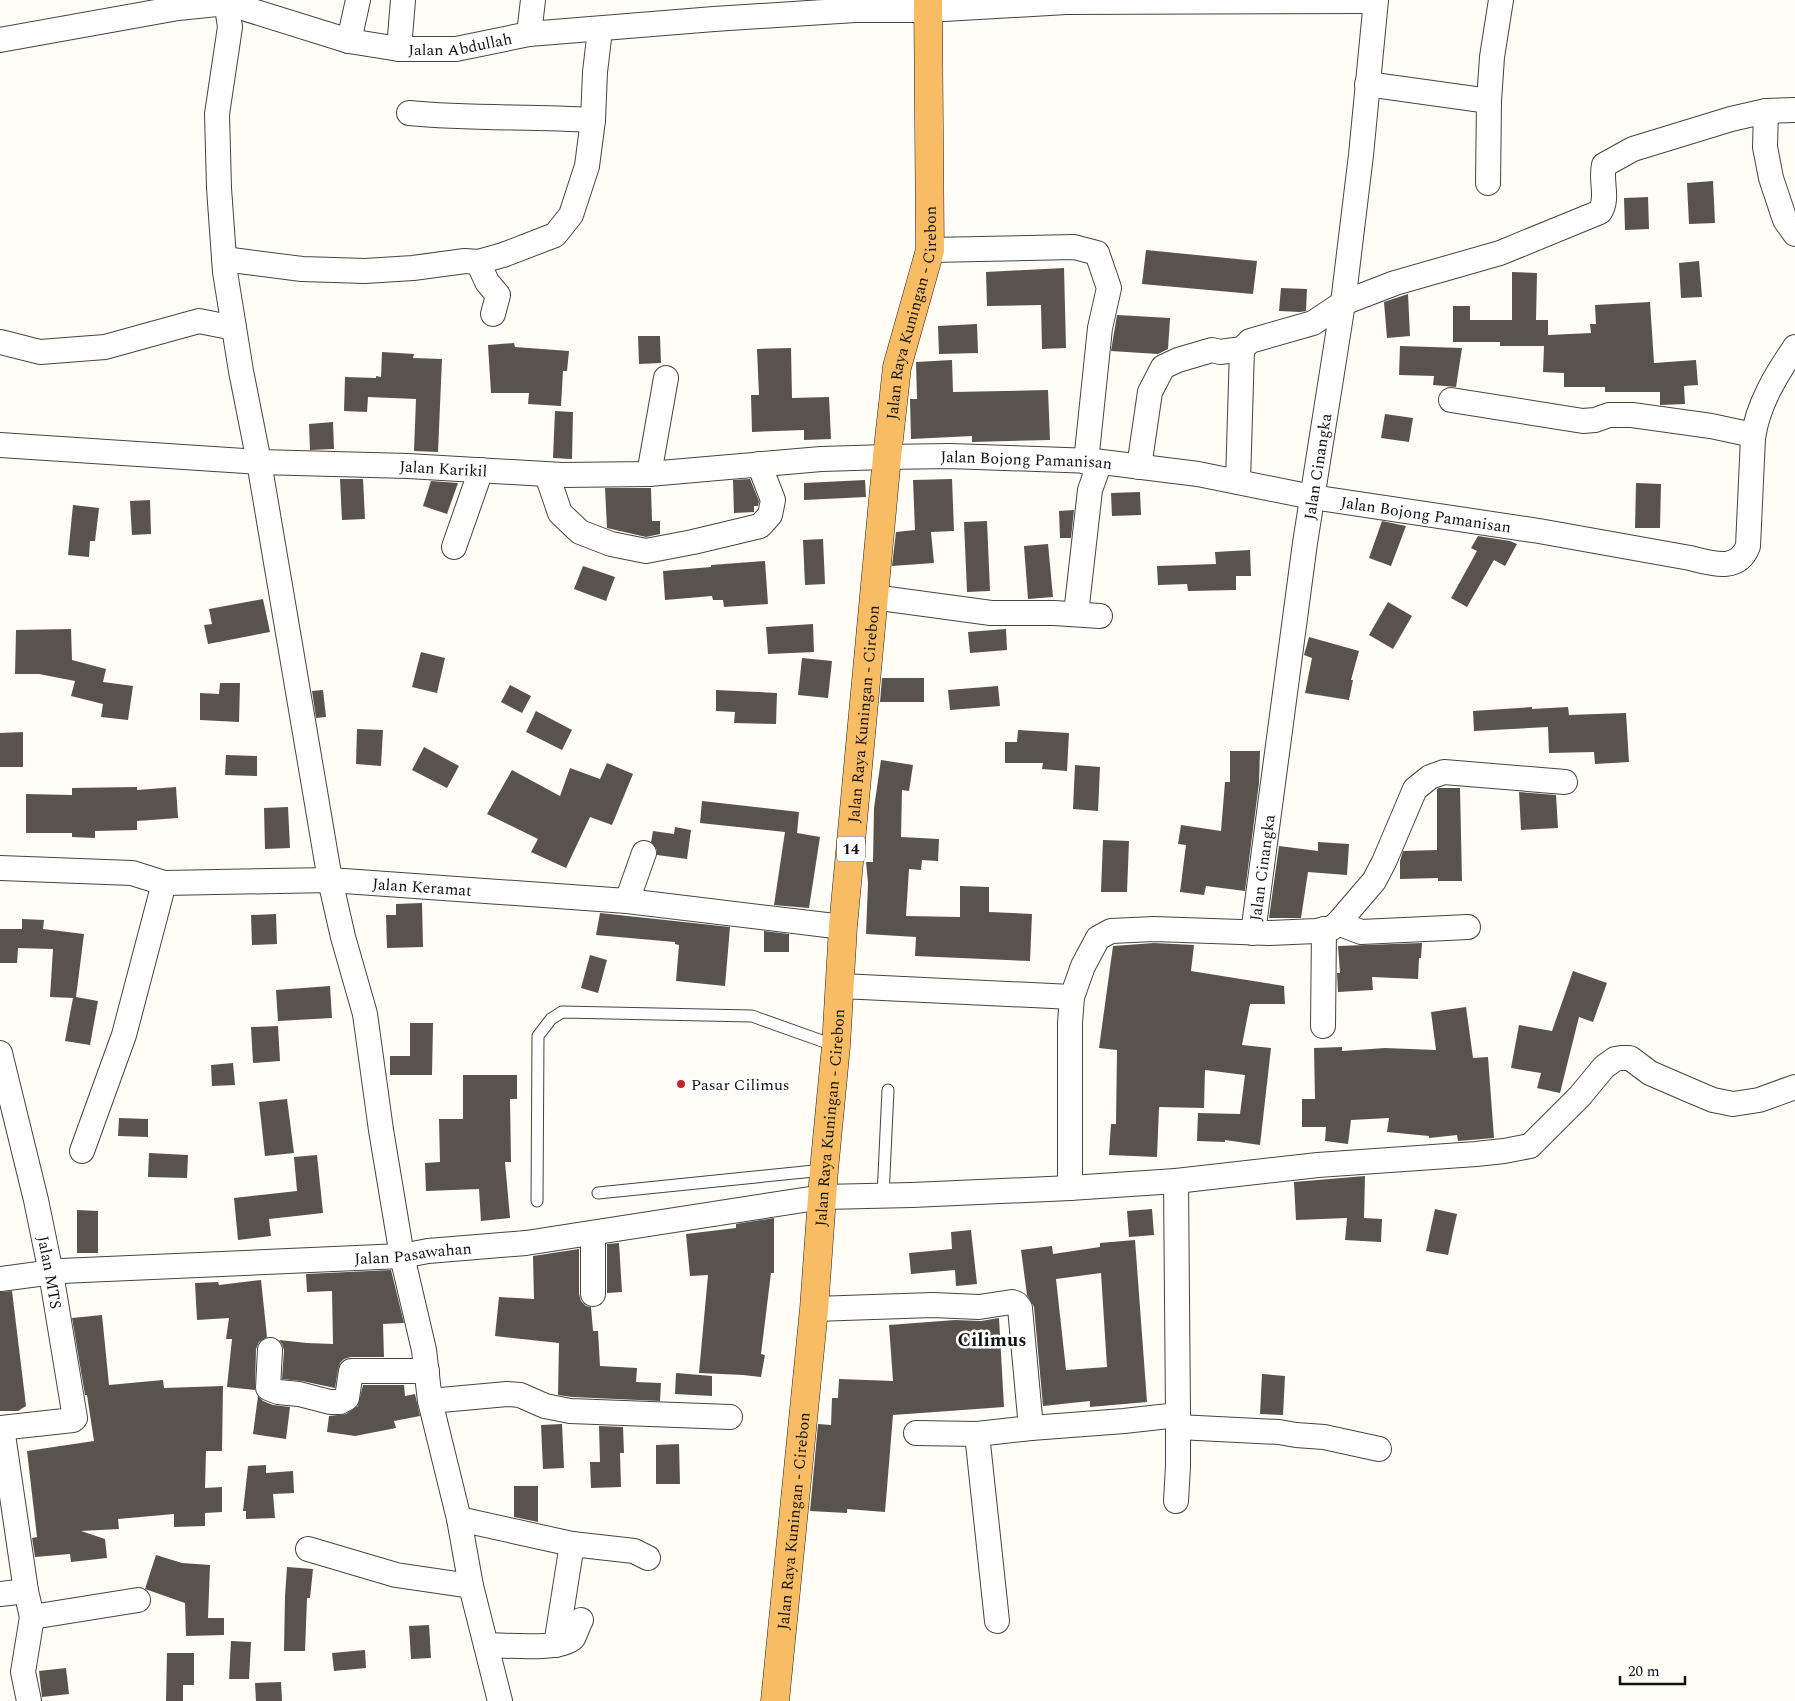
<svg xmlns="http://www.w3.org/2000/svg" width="1795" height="1701" font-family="Spectral,serif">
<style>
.building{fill:#5a524d;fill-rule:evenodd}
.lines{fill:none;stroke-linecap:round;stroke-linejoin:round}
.service-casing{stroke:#444;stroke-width:13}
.minor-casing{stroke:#444;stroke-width:26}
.trunk-casing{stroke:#222;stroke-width:29}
.service{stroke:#fff;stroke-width:11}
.minor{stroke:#fff;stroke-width:24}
.trunk{stroke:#f7bc64;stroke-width:28}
.poi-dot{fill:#c4262e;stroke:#fff;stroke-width:2}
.labels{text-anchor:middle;stroke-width:5;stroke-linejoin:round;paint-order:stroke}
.shield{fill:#fff;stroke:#585858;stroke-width:1}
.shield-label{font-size:15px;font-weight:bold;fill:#111}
.street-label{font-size:16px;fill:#111;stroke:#fff}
.poi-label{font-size:16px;fill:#111;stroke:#fff;text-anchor:start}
.quarter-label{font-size:19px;font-weight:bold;fill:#111;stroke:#fff}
</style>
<rect width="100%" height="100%" fill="#fffdf5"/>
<g class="building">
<polygon points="1713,181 1715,223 1689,224 1687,183"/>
<polygon points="1648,197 1649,229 1625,230 1624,198"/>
<polygon points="1146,250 1257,261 1253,294 1142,284"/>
<polygon points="1699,261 1702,297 1681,298 1679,263"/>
<polygon points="1064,268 1066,348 1042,349 1041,305 987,306 986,272"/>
<polygon points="1512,272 1537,273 1536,320 1548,320 1548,335 1591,333 1590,324 1596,324 1595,305 1650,302 1654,363 1696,360 1698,385 1684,386 1685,404 1660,405 1660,392 1605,392 1605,387 1564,387 1564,373 1543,372 1544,346 1500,346 1500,342 1453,342 1453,306 1470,306 1470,320 1512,320"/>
<polygon points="1281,288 1307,289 1306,311 1300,312 1279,311"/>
<polygon points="1408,294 1410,336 1387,338 1384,302"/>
<polygon points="1117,315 1170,318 1168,349 1158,354 1111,351"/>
<polygon points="977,324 978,353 939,354 938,326"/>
<polygon points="638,336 660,336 661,363 639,364"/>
<polygon points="514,343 515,347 569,351 567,371 563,371 561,406 528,404 529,393 491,393 488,345"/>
<polygon points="1400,346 1462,348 1456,387 1433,385 1434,376 1399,375"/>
<polygon points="791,348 792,398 829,397 831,439 804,440 804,430 752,432 751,395 759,395 757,349"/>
<polygon points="382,352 414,354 413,358 442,359 438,452 414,451 416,399 368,397 367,412 344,411 345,377 376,378 376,376 381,377"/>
<polygon points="952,360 953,392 1048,390 1050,440 972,442 972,436 911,439 910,399 917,399 916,362"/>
<polygon points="555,411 573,412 572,459 553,458"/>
<polygon points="1385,414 1413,418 1409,442 1381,438"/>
<polygon points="333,422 334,449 310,450 309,424"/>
<polygon points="340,479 363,479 365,519 342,520"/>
<polygon points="750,479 759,501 758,506 754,506 754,512 734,513 733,480"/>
<polygon points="952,479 954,531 931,532 934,563 892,566 896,532 915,530 913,480"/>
<polygon points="865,480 866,497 804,500 804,483"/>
<polygon points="431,481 458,483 447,514 423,506"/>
<polygon points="1636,483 1661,484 1660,528 1635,528"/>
<polygon points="605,488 651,488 652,521 660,521 660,534 646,537 607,528"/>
<polygon points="1140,492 1141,515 1112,516 1111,493"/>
<polygon points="150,500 151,534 132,535 130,501"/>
<polygon points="73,505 99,508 95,541 90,541 89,557 68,555"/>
<polygon points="1074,510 1071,538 1060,538 1059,511"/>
<polygon points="987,521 990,591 967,592 964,522"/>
<polygon points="1382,521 1406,526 1391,566 1369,558"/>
<polygon points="1478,536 1510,541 1517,544 1505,566 1494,560 1467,607 1451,598 1477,551 1471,548"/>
<polygon points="823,539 825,584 805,585 803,540"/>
<polygon points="1048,544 1053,597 1028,599 1024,546"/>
<polygon points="1250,550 1251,576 1236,576 1236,590 1188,591 1187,584 1158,585 1157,566 1216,564 1215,552"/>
<polygon points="765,561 768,604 724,607 723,600 713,600 712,596 665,600 663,571 711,567 711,565"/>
<polygon points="583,566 615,577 606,601 574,589"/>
<polygon points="263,599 270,632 208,644 204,625 212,624 209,609"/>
<polygon points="1388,602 1412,616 1393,649 1369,635"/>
<polygon points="813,624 814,652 768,654 766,627"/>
<polygon points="71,629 72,660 106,669 103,682 133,686 128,720 101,717 103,704 71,696 75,681 39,674 15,674 16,630"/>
<polygon points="1006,629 1007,650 970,653 968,632"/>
<polygon points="1309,637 1359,651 1351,680 1353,680 1349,700 1305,693 1312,658 1304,655"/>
<polygon points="421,652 445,658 437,693 412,687"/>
<polygon points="802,658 832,661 828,698 798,695"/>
<polygon points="882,678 924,678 924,702 880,702"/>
<polygon points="220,683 240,683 239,722 200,720 200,693 219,694"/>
<polygon points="510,685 531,696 522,713 501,702"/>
<polygon points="998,686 1000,706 950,710 948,690"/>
<polygon points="323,690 326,717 316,718 312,691"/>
<polygon points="716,690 777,693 776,724 734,723 735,712 716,711"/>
<polygon points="1532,707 1532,709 1568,707 1569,715 1626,713 1629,762 1595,764 1594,752 1549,753 1548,727 1474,731 1473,711"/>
<polygon points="536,711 572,730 562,750 526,732"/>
<polygon points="357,729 383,730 381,766 356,764"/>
<polygon points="1018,730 1069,733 1067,771 1042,769 1043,763 1005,763 1005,742 1017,742"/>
<polygon points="23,732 23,767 0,767 0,733"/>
<polygon points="424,747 459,766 447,788 412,770"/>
<polygon points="1230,751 1260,751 1259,783 1245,891 1206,886 1204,895 1180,892 1186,845 1178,844 1181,825 1221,831 1225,782 1230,782"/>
<polygon points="226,755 257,756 257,776 225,775"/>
<polygon points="881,760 913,765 909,791 902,790 901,837 939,839 938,861 922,860 921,870 909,869 906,916 960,917 960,886 989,887 989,912 1032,914 1030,961 915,956 916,937 866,934 868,883 866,862 873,862 874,808"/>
<polygon points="607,763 633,774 612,825 590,817 566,868 531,852 538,839 487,814 512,770 560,796 570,768 600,779"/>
<polygon points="1075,765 1100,767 1098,811 1073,809"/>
<polygon points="137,787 137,790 176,787 178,818 137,821 137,830 95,831 95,838 72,837 72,833 26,833 26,794 72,795 72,788"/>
<polygon points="1439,788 1460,788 1462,881 1438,881 1438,878 1400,879 1400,861 1403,851 1437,850 1437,789"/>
<polygon points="1519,792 1556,795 1558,828 1521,830"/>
<polygon points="702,801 799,812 797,833 820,837 809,908 774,905 785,832 700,823"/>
<polygon points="288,807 290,848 265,849 264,808"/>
<polygon points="675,827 691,830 687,859 657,855 657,850 651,842 653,831 674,834"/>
<polygon points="1103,840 1129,841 1127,892 1101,892"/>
<polygon points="1318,842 1349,844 1347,875 1308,872 1301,918 1269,918 1279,846 1318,851"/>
<polygon points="422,903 423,947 387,948 386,915 396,915 396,904"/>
<polygon points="600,913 730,927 725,986 676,981 679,945 675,944 675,942 596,935"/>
<polygon points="276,914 277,944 252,945 251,915"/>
<polygon points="22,919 44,920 43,929 84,934 76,997 98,1001 90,1045 65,1041 73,998 50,997 53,949 18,948 17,963 0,963 0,929 22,929"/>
<polygon points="764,931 789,934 789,952 764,952"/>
<polygon points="1154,943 1194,945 1191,971 1284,986 1285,1004 1250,1004 1242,1045 1271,1048 1260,1145 1225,1140 1225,1142 1197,1141 1198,1113 1240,1114 1245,1075 1205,1070 1204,1108 1159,1107 1157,1157 1109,1155 1111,1124 1116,1124 1117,1050 1099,1048 1113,946"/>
<polygon points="1422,943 1421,958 1419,958 1418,979 1372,977 1373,990 1338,992 1337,973 1340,973 1338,946"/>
<polygon points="590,955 607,960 598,993 581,988"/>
<polygon points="1573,971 1607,983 1593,1022 1579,1017 1560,1093 1537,1088 1541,1073 1511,1068 1519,1025 1552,1031"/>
<polygon points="330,986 332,1018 278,1021 276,990"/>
<polygon points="1466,1007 1473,1058 1488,1057 1494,1138 1458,1141 1457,1135 1429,1138 1429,1136 1387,1132 1389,1118 1351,1120 1348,1144 1325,1141 1326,1127 1302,1127 1302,1099 1315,1099 1314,1048 1342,1047 1342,1051 1385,1048 1436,1050 1431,1012"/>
<polygon points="410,1023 433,1023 432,1075 390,1075 390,1056 410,1056"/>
<polygon points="278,1026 280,1061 253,1063 251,1027"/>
<polygon points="233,1063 235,1085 212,1086 211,1065"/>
<polygon points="463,1075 517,1075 517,1099 510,1099 511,1162 505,1162 510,1218 481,1221 479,1189 426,1191 425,1163 440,1162 439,1119 463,1119"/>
<polygon points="287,1099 294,1153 265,1156 259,1102"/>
<polygon points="119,1118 148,1119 148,1137 118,1136"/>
<polygon points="149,1153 188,1155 187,1178 148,1177"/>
<polygon points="317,1155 323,1213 269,1219 271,1236 238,1240 234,1198 297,1191 294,1157"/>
<polygon points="1365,1176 1364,1218 1382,1219 1381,1242 1345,1240 1347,1218 1296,1220 1294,1182"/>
<polygon points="1152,1209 1154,1235 1129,1237 1127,1211"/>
<polygon points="1435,1209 1457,1214 1448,1255 1426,1251"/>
<polygon points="77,1210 98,1211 98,1253 77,1253"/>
<polygon points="774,1218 774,1273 771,1273 761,1354 765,1355 761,1377 743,1375 699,1373 708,1275 690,1276 686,1234 736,1228 736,1224"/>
<polygon points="971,1230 977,1284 956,1286 955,1270 911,1274 909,1253 952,1249 951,1232"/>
<path d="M1135,1240L1147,1402L1090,1407V1401L1043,1406L1034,1307L1027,1295L1021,1250L1052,1246L1053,1254L1100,1247V1243ZM1101,1273L1107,1367L1066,1370L1056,1279Z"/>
<polygon points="619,1243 622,1292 607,1293 607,1244"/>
<polygon points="579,1249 579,1294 581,1301 586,1306 591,1307 593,1331 598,1331 600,1366 637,1368 636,1382 661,1383 660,1401 572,1397 558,1395 559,1343 495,1336 499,1297 534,1299 533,1256"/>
<polygon points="391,1270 404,1323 383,1324 384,1357 351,1357 344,1359 340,1363 338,1369 335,1388 302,1381 282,1379 284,1350 282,1344 279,1340 307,1343 333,1344 332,1291 307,1292 306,1274"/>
<polygon points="261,1280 267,1337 259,1342 256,1349 255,1390 227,1387 232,1339 226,1339 229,1318 197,1320 195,1283 218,1282 219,1285"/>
<polygon points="12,1291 26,1406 18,1411 0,1411 0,1292"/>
<polygon points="102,1315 109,1385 163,1380 164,1388 223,1386 222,1451 206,1451 205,1488 222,1487 222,1512 205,1513 205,1526 174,1527 174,1514 118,1519 119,1529 81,1531 105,1539 107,1558 71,1562 70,1554 35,1557 32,1538 37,1537 27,1451 94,1441 87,1395 85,1395 72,1318"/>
<polygon points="999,1318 1004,1407 893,1415 885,1512 847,1509 847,1513 810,1511 818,1424 831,1425 832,1398 838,1398 839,1379 893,1381 889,1325 955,1320 981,1321"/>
<polygon points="676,1373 712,1376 712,1396 675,1394"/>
<polygon points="1262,1374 1285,1376 1283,1415 1260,1414"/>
<polygon points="363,1385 404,1385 405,1396 415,1394 420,1416 394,1421 396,1428 355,1436 327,1432 329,1416 346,1414 358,1406"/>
<polygon points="258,1396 263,1401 273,1405 290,1407 286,1439 253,1434"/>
<polygon points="562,1424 564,1468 543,1469 541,1425"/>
<polygon points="599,1426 623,1427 624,1453 620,1453 621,1487 591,1488 590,1462 600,1462"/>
<polygon points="679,1444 680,1484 656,1484 656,1445"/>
<polygon points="266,1465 266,1473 293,1471 294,1493 273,1494 275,1518 246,1519 246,1511 243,1511 248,1466"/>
<polygon points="514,1486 538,1486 538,1522 514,1517"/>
<polygon points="156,1555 182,1563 210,1565 208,1618 224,1618 224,1635 186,1636 185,1603 145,1589"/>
<polygon points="287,1567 313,1569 310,1598 307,1598 305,1651 284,1651 285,1596"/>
<polygon points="429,1625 431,1658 411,1659 409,1626"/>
<polygon points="231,1641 251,1642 249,1679 229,1679"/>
<polygon points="365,1650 366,1668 334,1671 332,1653"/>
<polygon points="167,1653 194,1653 194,1685 183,1685 183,1701 166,1701"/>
<polygon points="66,1668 69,1694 42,1697 39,1671"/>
<polygon points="281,1682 282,1701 256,1701 255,1683"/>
</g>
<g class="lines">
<g class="service-casing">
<g id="service">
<polyline points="598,1193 824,1170"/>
<polyline points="883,1196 888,1090"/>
<polyline points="537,1201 538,1036 551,1019 562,1012 752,1016 836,1046"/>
</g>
</g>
<g class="minor-casing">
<g id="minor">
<polyline points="226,0 230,27 217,114 219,188 225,272 241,371 259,462 330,880 343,937 365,1014 381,1130 402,1256 424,1350 430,1401 459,1519 471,1586 500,1701"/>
<polyline points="529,34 533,0"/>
<path id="s1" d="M0,40L178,8L227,3L349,41L399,49H456L529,34L714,19L855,10H927L1066,2L1375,1"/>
<polyline points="349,41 358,0"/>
<polyline points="399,49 403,0"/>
<polyline points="1367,84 1489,101"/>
<polyline points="1766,111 1765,147 1771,178 1785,220 1795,234"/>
<path d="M409,113C470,119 532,116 593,120"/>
<polyline points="1488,183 1489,101 1492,57 1501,0"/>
<polyline points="930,250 1074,247 1097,253 1109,288 1100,328 1086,462"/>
<polyline points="224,259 302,269 365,271 413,268 465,261 478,262 503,255 555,235 571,215 587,166 593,120 595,72 600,30"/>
<polyline points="478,262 487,282 498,295 493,314"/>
<polyline points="1,342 40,352 105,347 199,321 234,328"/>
<polyline points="1451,400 1583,421 1595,420 1609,415 1632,415 1711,426 1753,435"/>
<path id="s2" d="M0,445L259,462L408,466L562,475L649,474L821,459L887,457L949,456L1094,461L1198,474L1312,497L1539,531L1690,558C1711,563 1738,573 1748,546L1753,438C1758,404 1776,375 1795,347"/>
<path d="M1139,467L1150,392L1163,367L1178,360L1212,350L1220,352L1242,349L1250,341L1313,323L1343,303L1395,283L1500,253L1600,212C1609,198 1600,181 1604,165L1633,149L1731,119L1766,111L1795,110"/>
<polyline points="649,474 666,378"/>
<polyline points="547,475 560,513 580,532 611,544 646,551 693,542 760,526 770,515 773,500 759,464"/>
<polyline points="1238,482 1242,349"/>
<polyline points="454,547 481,470"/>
<polyline points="873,597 991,613 1054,613 1100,616"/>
<polyline points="1076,614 1090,490 1100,462"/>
<path id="s3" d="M0,868L132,873L164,883L330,880L627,901L843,927"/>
<polyline points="627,901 644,853"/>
<polyline points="1338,923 1361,932 1468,927"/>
<path id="s4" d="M1253,933L1305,543L1343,303L1361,155L1376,0"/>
<polyline points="841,986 1072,997"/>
<polyline points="1323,1026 1324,929"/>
<path id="s5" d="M0,1053L36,1200L51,1273L75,1418L73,1420L0,1428"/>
<polyline points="82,1151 124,1035 164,883"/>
<polyline points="1070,1188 1070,1023 1072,997 1083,966 1098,938 1111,931 1154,929 1269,933 1316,931 1332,928 1338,923 1374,881 1384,862 1415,789 1430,777 1444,772 1565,782"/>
<polyline points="593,1233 593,1294"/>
<path id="s6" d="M0,1279L61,1271L402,1256L428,1251L526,1243L823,1197L912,1195L1070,1188L1176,1181L1318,1165L1476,1154L1504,1151L1530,1146L1580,1096L1604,1067L1615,1059L1621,1058H1630L1650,1073L1687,1089L1713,1100L1733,1104L1759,1100L1795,1087"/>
<polyline points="814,1309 933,1305 979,1307 1012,1302 1017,1304 1020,1308 1031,1428 977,1434 916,1433"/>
<polyline points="270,1350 268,1388 278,1392 299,1394 330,1402 340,1402 347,1398 351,1371 427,1371"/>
<polyline points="430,1401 507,1394 520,1395 545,1406 570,1411 730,1417"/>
<polyline points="1178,1427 1279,1432 1296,1435 1324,1437 1379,1449"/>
<polyline points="2,1428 26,1591 32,1617 23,1672 29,1701"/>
<polyline points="1031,1428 1124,1421 1178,1415 1176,1181"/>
<polyline points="977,1434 997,1621"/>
<polyline points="1176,1501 1178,1466 1178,1415"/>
<polyline points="459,1519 572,1544"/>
<polyline points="308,1549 396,1575 471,1586"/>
<polyline points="0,1594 26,1591"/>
<polyline points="32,1617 138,1600"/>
<path d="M486,1645C504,1645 560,1651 573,1638C576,1633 578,1625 581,1620"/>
<polyline points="556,1645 572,1544 634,1551 648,1558"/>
</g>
</g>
<g class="trunk-casing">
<g id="trunk">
<path id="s7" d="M775,1701L814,1309L824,1170L836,1046L843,927L887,457L897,367L930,250L928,0"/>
</g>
</g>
<use href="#service" class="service"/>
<use href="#minor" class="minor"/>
<use href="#trunk" class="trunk"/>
</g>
<circle class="poi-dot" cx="681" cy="1084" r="5"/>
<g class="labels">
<rect class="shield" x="837" y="836.5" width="28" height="25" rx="4"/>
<g class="shield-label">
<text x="851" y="854">14</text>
</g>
<g class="street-label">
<text dy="6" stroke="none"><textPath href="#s1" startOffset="470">Jalan Abdullah</textPath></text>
<text dy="6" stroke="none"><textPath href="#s7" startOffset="1396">Jalan Raya Kuningan - Cirebon</textPath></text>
<text dy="6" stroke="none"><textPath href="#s2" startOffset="1028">Jalan Bojong Pamanisan</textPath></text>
<text dy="6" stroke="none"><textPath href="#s4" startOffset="471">Jalan Cinangka</textPath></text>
<text dy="6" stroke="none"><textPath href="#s2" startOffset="444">Jalan Karikil</textPath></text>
<text dy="6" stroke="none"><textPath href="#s2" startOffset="1432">Jalan Bojong Pamanisan</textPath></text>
<text dy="6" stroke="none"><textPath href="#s7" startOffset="991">Jalan Raya Kuningan - Cirebon</textPath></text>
<text dy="6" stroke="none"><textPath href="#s4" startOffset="66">Jalan Cinangka</textPath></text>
<text dy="6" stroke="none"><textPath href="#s3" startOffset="424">Jalan Keramat</textPath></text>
<text dy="6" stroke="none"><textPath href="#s7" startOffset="586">Jalan Raya Kuningan - Cirebon</textPath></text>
<text dy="6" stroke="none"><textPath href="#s6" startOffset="414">Jalan Pasawahan</textPath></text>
<text dy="6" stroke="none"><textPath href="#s5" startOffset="225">Jalan MTS</textPath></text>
<text dy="6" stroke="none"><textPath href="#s7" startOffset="181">Jalan Raya Kuningan - Cirebon</textPath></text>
</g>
<g class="poi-label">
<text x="691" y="1090">Pasar Cilimus</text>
</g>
<g class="quarter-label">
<text x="992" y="1346">Cilimus</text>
</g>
</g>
<path d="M1620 1676v8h65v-8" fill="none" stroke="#111111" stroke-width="2.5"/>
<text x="1628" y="1676" font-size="15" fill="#111111" stroke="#ffffff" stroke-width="4" paint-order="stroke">20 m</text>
</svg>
